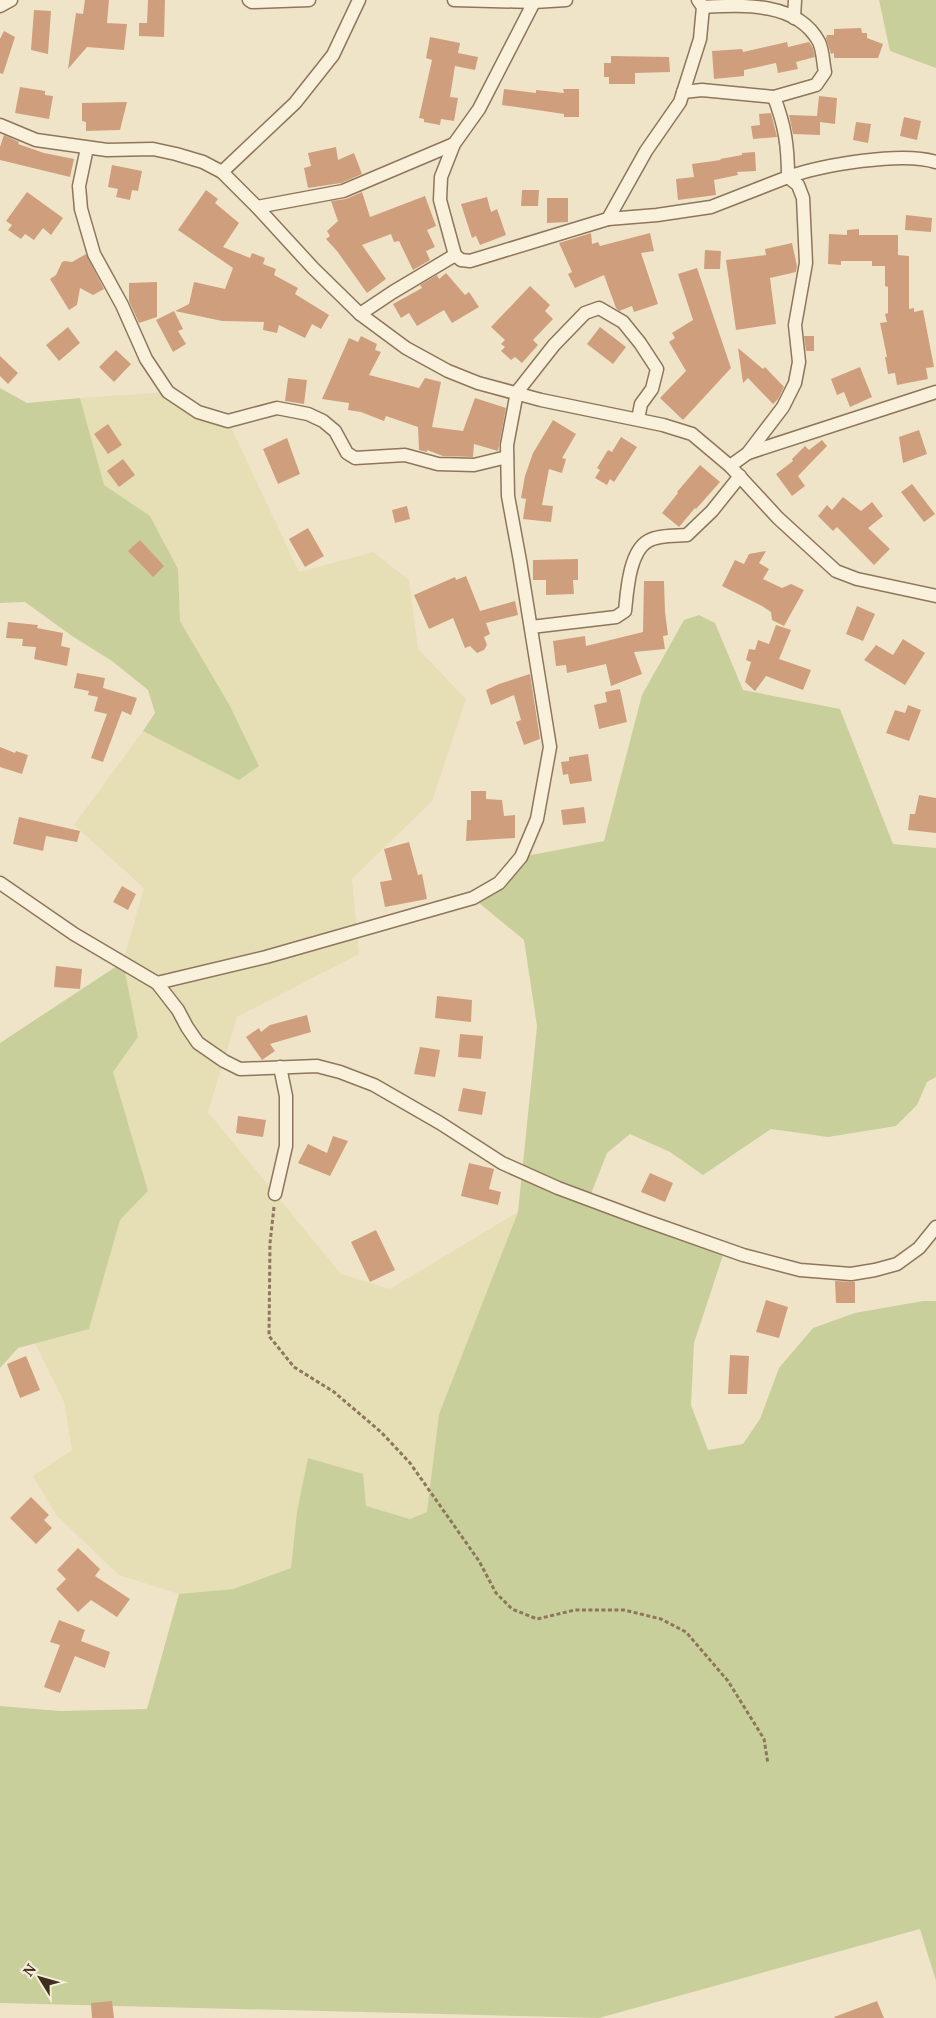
<svg xmlns="http://www.w3.org/2000/svg" width="936" height="2018" font-family="'Noto Serif',serif">
<style>
.farmland{fill:#e6deb5}
.green{fill:#c9cf9b}
.building{fill:#cf9f7d}
.lines{fill:none;stroke-linecap:round;stroke-linejoin:round}
.minor-casing{stroke:#8d765c;stroke-width:15}
.path{stroke:#8d765c;stroke-width:3;stroke-dasharray:4 2.5;stroke-linecap:butt}
.minor{stroke:#faf1dc;stroke-width:12}
</style>
<rect width="100%" height="100%" fill="#f0e4c8"/>
<polygon class="farmland" points="168,392 228,421 299,572 373,552 409,580 418,649 466,699 432,801 352,879 359,954 237,1017 208,1112 341,1274 390,1289 518,1212 439,1414 428,1512 410,1519 365,1506 297,1512 291,1568 233,1589 179,1594 119,1575 56,1515 33,1476 72,1450 64,1402 35,1343 89,1329 120,1220 148,1191 113,1072 138,1037 123,962 144,888 74,825 143,731 239,779 259,766 230,706 180,621 178,569 150,516 104,486 80,398"/>
<g class="green">
<polygon points="879,0 936,0 936,68 890,51"/>
<polygon points="0,388 27,403 80,398 104,485 150,516 178,569 180,621 230,706 259,766 239,780 143,731 155,713 148,690 112,661 72,636 25,602 0,603"/>
<polygon points="699,615 715,623 743,690 840,709 893,844 936,848 936,1077 927,1082 917,1105 896,1126 828,1137 771,1129 703,1175 670,1152 630,1134 607,1153 589,1199 725,1249 694,1343 691,1405 708,1450 743,1444 760,1419 779,1368 813,1328 855,1313 923,1301 936,1301 936,1981 920,1929 599,2018 0,2003 0,1706 60,1711 147,1709 179,1594 233,1589 291,1568 297,1512 308,1458 363,1474 366,1506 410,1519 427,1512 439,1414 518,1212 537,1026 524,940 473,898 521,857 604,841 642,695 684,620"/>
<polygon points="123,962 138,1037 113,1072 148,1191 120,1220 89,1329 18,1348 0,1368 0,1043"/>
</g>
<g class="building">
<polygon points="85,0 109,0 107,23 127,24 124,50 87,47 68,69 76,13 83,14"/>
<polygon points="148,0 165,0 164,37 139,36 139,23 147,23"/>
<polygon points="34,10 51,11 48,54 31,50"/>
<polygon points="861,28 862,33 867,33 867,38 883,44 878,58 834,58 834,53 831,54 826,38 827,35 834,35 834,29"/>
<polygon points="4,31 15,37 3,74 0,73 0,39"/>
<polygon points="430,37 460,43 458,53 478,57 475,70 455,66 450,97 458,98 454,121 441,119 440,125 424,122 424,119 419,118 432,60 426,58"/>
<polygon points="787,42 788,47 809,42 813,48 815,57 796,62 798,69 778,73 776,63 744,70 744,76 714,79 712,51 742,49 743,52"/>
<polygon points="611,56 669,57 670,72 635,73 635,84 609,84 609,77 604,77 604,63 611,63"/>
<polygon points="20,87 45,91 45,95 53,96 49,119 15,113"/>
<polygon points="504,89 536,93 536,90 564,93 563,89 579,89 579,117 564,117 564,114 502,105"/>
<polygon points="819,96 837,98 835,124 820,122 820,135 793,134 789,115 817,116"/>
<polygon points="127,102 120,130 86,131 86,122 82,121 82,103"/>
<polygon points="771,113 777,137 753,139 751,126 760,125 759,114"/>
<polygon points="904,117 921,121 917,140 900,136"/>
<polygon points="856,122 871,124 868,143 853,140"/>
<polygon points="4,135 19,142 18,144 44,153 74,159 70,177 0,160 0,147"/>
<polygon points="336,147 338,160 354,153 362,174 341,183 308,188 304,168 311,166 308,153"/>
<polygon points="755,152 756,171 737,172 738,175 714,180 716,195 678,200 676,179 694,177 692,164 721,160 720,159 742,155 742,153"/>
<polygon points="112,165 142,171 138,191 132,190 130,200 116,197 118,189 108,187"/>
<polygon points="206,190 218,199 215,203 239,223 223,247 250,258 252,253 265,258 263,264 276,269 274,275 298,288 295,294 329,315 321,329 312,324 305,338 279,325 277,333 263,330 264,322 222,321 175,311 189,304 194,282 225,289 233,268 178,230"/>
<polygon points="522,190 539,190 538,206 521,206"/>
<polygon points="27,192 63,218 51,235 43,228 34,240 25,234 21,239 8,230 12,225 6,221"/>
<polygon points="362,192 370,217 425,196 436,226 427,230 435,247 426,251 430,260 413,270 399,241 394,242 391,234 362,245 386,279 367,293 337,251 326,239 330,236 327,231 338,221 331,201 346,199"/>
<polygon points="487,197 491,212 497,209 506,235 480,245 476,236 472,238 461,204"/>
<polygon points="547,198 568,198 568,222 547,223"/>
<polygon points="906,215 932,218 931,232 905,230"/>
<polygon points="859,229 859,235 898,235 898,255 909,256 909,309 914,308 914,312 923,310 934,367 926,368 928,379 897,385 895,373 888,374 885,357 887,357 880,323 887,322 885,314 888,313 888,287 885,286 885,266 872,266 872,261 841,261 841,265 828,264 829,234 847,235 847,230"/>
<polygon points="591,233 592,244 598,242 600,246 650,233 654,251 641,253 658,304 634,312 632,306 619,311 616,308 604,275 575,288 568,274 572,272 559,243"/>
<polygon points="792,243 797,266 796,272 770,278 776,324 736,330 726,260 766,255 765,249"/>
<polygon points="705,250 721,251 720,269 704,269"/>
<polygon points="86,254 104,289 93,295 80,288 77,305 69,310 50,279 56,275 62,262 65,261 72,262"/>
<polygon points="697,268 731,368 683,420 660,398 686,371 669,342 675,338 672,333 693,320 678,274"/>
<polygon points="446,273 465,295 469,292 479,307 452,323 444,310 417,326 409,313 401,318 393,304 422,288 420,285 437,275 439,279"/>
<polygon points="157,282 157,317 139,323 129,301 129,283"/>
<polygon points="530,286 550,305 545,311 553,319 533,340 538,345 522,363 515,357 511,360 501,351 505,347 501,344 505,340 491,327"/>
<polygon points="174,311 183,329 178,331 186,344 173,352 156,320"/>
<polygon points="68,327 80,343 59,361 46,345"/>
<polygon points="600,327 626,347 613,364 587,344"/>
<polygon points="361,336 377,344 375,350 381,352 369,375 419,388 425,378 441,382 432,427 463,431 475,398 506,408 498,451 474,444 473,457 443,456 427,450 427,452 419,450 418,427 386,416 384,421 361,412 348,410 349,403 322,399 349,338 358,342"/>
<polygon points="804,336 814,336 814,351 806,351"/>
<polygon points="738,348 763,369 765,367 784,387 778,399 773,404 748,378 743,383"/>
<polygon points="116,350 131,364 114,382 99,367"/>
<polygon points="0,356 18,373 8,384 0,376"/>
<polygon points="860,367 872,397 850,407 844,392 837,395 831,379"/>
<polygon points="288,378 307,380 304,404 285,401"/>
<polygon points="553,420 576,434 562,458 566,459 562,473 549,469 542,505 553,506 551,522 523,519 526,499 521,498 525,476 533,453"/>
<polygon points="108,424 122,445 108,454 94,434"/>
<polygon points="919,430 927,454 903,463 899,437"/>
<polygon points="621,437 637,447 614,482 610,479 607,485 595,478 600,470 597,468 608,450 612,452"/>
<polygon points="287,438 300,474 278,484 263,449"/>
<polygon points="822,440 827,446 798,476 805,486 792,496 776,474 793,461 792,459 805,446 809,450"/>
<polygon points="123,459 135,475 119,487 107,471"/>
<polygon points="700,465 720,482 696,509 695,508 679,527 662,513 678,493 677,492"/>
<polygon points="912,484 935,514 924,522 901,492"/>
<polygon points="843,497 861,511 872,502 883,516 868,528 890,549 874,565 837,527 833,531 818,516 827,505 832,510"/>
<polygon points="407,506 410,519 395,523 392,510"/>
<polygon points="308,528 324,556 305,567 289,539"/>
<polygon points="140,540 164,566 153,577 128,551"/>
<polygon points="766,551 759,563 769,569 763,579 782,588 791,584 804,590 784,626 772,620 771,612 762,606 722,586 735,560 744,564 749,554"/>
<polygon points="578,559 578,580 573,580 574,594 546,595 546,580 533,580 533,560"/>
<polygon points="466,576 480,611 515,601 518,615 486,623 490,634 484,637 487,645 484,650 477,653 470,646 465,648 453,618 429,629 414,595 455,577 456,580"/>
<polygon points="644,581 664,581 665,612 668,635 663,636 665,649 634,652 642,674 611,686 606,664 567,673 566,665 556,666 553,641 585,636 586,646 643,632"/>
<polygon points="857,606 875,614 863,641 846,634"/>
<polygon points="8,622 38,625 37,628 63,633 61,646 70,648 67,666 34,659 36,647 22,646 23,639 6,638"/>
<polygon points="776,625 791,630 779,659 811,670 803,690 766,676 755,691 745,682 751,662 746,660 749,649 755,650 758,640 769,644"/>
<polygon points="903,639 925,653 905,685 864,660 876,645 893,655"/>
<polygon points="77,673 105,678 103,688 137,698 131,715 122,711 103,762 91,758 107,714 94,711 98,697 88,695 89,691 74,688"/>
<polygon points="530,674 540,739 524,745 516,722 521,720 514,695 491,705 486,690 499,684"/>
<polygon points="620,689 627,722 599,729 594,705 607,702 605,692"/>
<polygon points="908,705 921,710 909,741 886,733 895,710 905,713"/>
<polygon points="0,747 15,753 16,751 28,755 22,774 0,767"/>
<polygon points="588,754 592,781 570,784 568,774 563,775 561,762 569,761 569,757"/>
<polygon points="471,791 486,791 486,799 502,800 504,816 515,815 515,838 466,841 467,820 471,820"/>
<polygon points="919,795 936,798 936,833 908,830 910,814 915,814"/>
<polygon points="584,807 586,823 563,825 561,810"/>
<polygon points="19,817 80,831 77,842 46,836 43,851 13,844"/>
<polygon points="409,842 418,875 422,874 427,899 385,907 380,882 392,880 384,849"/>
<polygon points="122,886 136,894 128,910 113,902"/>
<polygon points="56,966 82,969 80,989 54,987"/>
<polygon points="437,996 472,1000 471,1022 435,1018"/>
<polygon points="307,1015 311,1032 270,1044 275,1051 262,1060 246,1037 259,1028 261,1032 270,1025"/>
<polygon points="460,1034 483,1036 481,1059 458,1057"/>
<polygon points="420,1047 440,1050 435,1077 414,1074"/>
<polygon points="463,1088 486,1092 482,1115 458,1111"/>
<polygon points="238,1116 266,1120 263,1137 236,1133"/>
<polygon points="333,1136 348,1141 330,1176 298,1163 308,1144 327,1153"/>
<polygon points="469,1163 494,1169 489,1189 501,1192 498,1205 461,1196"/>
<polygon points="650,1173 673,1183 665,1202 641,1192"/>
<polygon points="376,1230 395,1270 370,1282 351,1242"/>
<polygon points="835,1281 855,1282 855,1303 836,1303"/>
<polygon points="766,1300 788,1307 779,1338 756,1332"/>
<polygon points="730,1355 749,1356 747,1394 728,1394"/>
<polygon points="26,1356 40,1390 20,1398 7,1364"/>
<polygon points="31,1497 49,1515 44,1520 52,1528 36,1544 10,1518"/>
<polygon points="78,1548 100,1569 95,1576 130,1599 117,1617 91,1600 78,1612 56,1589 66,1579 57,1570"/>
<polygon points="59,1620 85,1630 81,1641 110,1652 105,1668 75,1656 60,1693 44,1687 60,1645 50,1642"/>
<polygon points="112,2001 114,2018 92,2018 91,2003"/>
<polygon points="877,2001 884,2018 835,2018 834,2017"/>
</g>
<g class="lines">
<g class="minor-casing">
<g id="minor">
<polyline points="249,0 252,2 309,0"/>
<polyline points="454,0 534,2 566,0"/>
<polyline points="0,6 11,0"/>
<path d="M703,7C741,5 797,1 819,42C823,50 823,63 825,72L816,85L774,97C785,126 788,146 788,177C822,165 902,151 936,162"/>
<polyline points="794,18 795,0"/>
<polyline points="683,92 702,90 774,97"/>
<polyline points="0,125 36,140 107,150 153,149 176,154 203,162 222,172 257,207 313,268 360,314 406,348 448,371 478,383 541,400 663,425 692,434 730,466 778,518 836,571 857,579 936,596"/>
<polyline points="87,148 79,186 81,209 94,254 122,305 146,359 168,392 198,412 228,421 277,408 308,414 323,421 335,431 347,453 355,458 405,455 438,464 474,465 507,457"/>
<polyline points="222,172 295,103 333,55 359,0"/>
<polyline points="257,207 343,191 454,144"/>
<polyline points="608,219 646,151 680,102 700,39 703,7 698,0"/>
<polyline points="455,255 461,260 470,261 608,219 657,215 711,207 788,177 798,185 803,198 806,263 795,325 799,362 795,383 783,407 748,453 730,466"/>
<polyline points="360,314 393,292 455,255 440,200 441,177 454,144 479,109 534,2"/>
<polyline points="748,453 936,392"/>
<path d="M531,627L616,617L625,611C627,592 629,552 648,541C658,535 676,536 687,535L712,511L740,476"/>
<polyline points="0,883 74,934 157,983 178,1010 187,1027 198,1043 224,1061 240,1069 317,1066 340,1072 374,1085 440,1123 502,1163 558,1188 641,1219 743,1255 800,1270 851,1274 875,1270 897,1264 919,1248 936,1227"/>
<polyline points="157,983 266,957 473,898 499,883 521,857 537,819 550,747 520,561 508,496 507,445 517,392 554,345 585,313 599,308 623,322 640,343 657,369 652,389 641,404 638,419"/>
<polyline points="275,1194 286,1146 286,1096 280,1067"/>
</g>
</g>
<polyline class="path" points="274,1207 270,1243 269,1336 294,1367 334,1392 381,1432 410,1463 479,1561 496,1593 512,1609 537,1619 575,1610 624,1610 661,1619 686,1632 728,1681 764,1739 768,1764"/>
<use href="#minor" class="minor"/>
</g>
<g transform="translate(40 1978) rotate(307)" stroke="#f7eed8" stroke-width="4" paint-order="stroke">
<path d="M0-4L9 19L0 12L-9 19Z" fill="#3d2e20"/>
<text y="-8" font-size="14" font-weight="bold" text-anchor="middle" fill="#3d2e20">N</text>
</g>
</svg>
